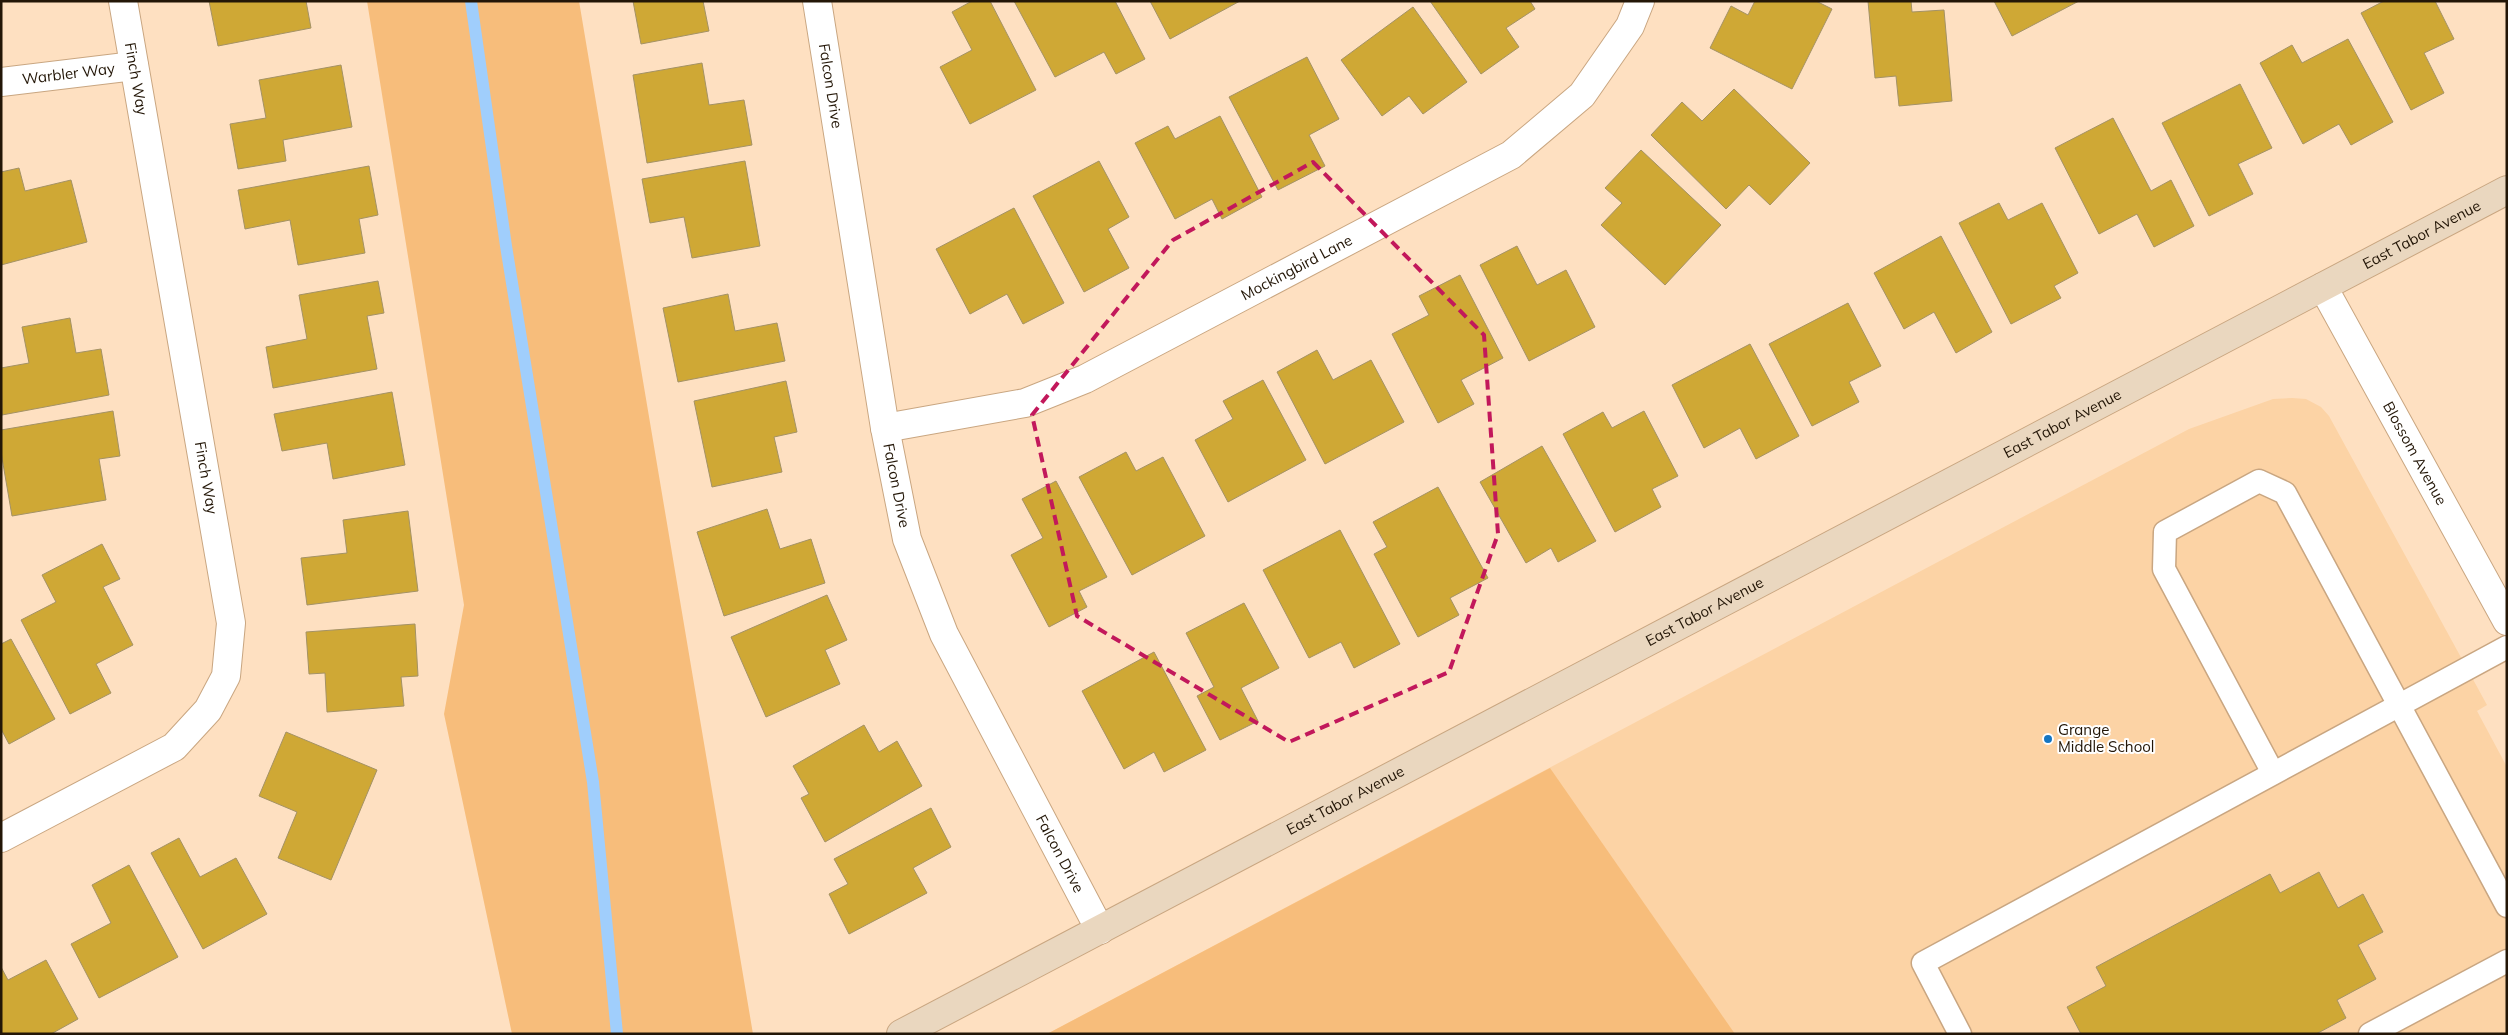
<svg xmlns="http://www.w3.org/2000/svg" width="2508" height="1035" font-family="Mulish,sans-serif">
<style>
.built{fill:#fcd3a5}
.green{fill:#f7bd7b}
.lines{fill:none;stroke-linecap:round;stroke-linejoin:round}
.stream{stroke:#a0cefc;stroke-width:12}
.building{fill:#cfa835;stroke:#a49265}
.service-casing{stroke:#c9a681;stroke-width:25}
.minor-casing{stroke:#c9a681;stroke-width:30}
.secondary-casing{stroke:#c9a681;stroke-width:30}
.service{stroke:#fff;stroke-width:22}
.minor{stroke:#fff;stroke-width:28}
.secondary{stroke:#ead7bf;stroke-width:28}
.marked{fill:none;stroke:#c2185b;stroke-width:4;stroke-dasharray:10 6;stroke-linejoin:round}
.poi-dot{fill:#1676c2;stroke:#fff;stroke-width:2}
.labels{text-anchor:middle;stroke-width:4;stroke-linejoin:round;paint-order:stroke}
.street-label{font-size:15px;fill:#231607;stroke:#fff}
.poi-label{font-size:15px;fill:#231607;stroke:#fff;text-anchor:start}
</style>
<rect width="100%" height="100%" fill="#fee0c1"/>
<polygon class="built" points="2292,398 2306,399 2321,407 2329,416 2487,705 2477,711 2507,767 2507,1034 1047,1034 2189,429 2273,399"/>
<g class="green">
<polygon points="367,1 579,1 753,1034 512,1034 444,714 464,605"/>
<polygon points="1550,768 1735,1034 1047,1034"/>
</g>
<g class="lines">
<polyline class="stream" points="471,1 506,246 593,782 617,1034"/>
</g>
<g class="building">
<polygon points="209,1 306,1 311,28 218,46"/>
<polygon points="633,1 703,1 709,31 641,44"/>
<polygon points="972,1 990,1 1036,90 970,124 940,67 972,50 952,12"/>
<polygon points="1014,1 1115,1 1145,59 1116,74 1104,52 1055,77"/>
<polygon points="1150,1 1240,1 1170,39"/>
<polygon points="1430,1 1530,1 1535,9 1506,28 1519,47 1481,74"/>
<polygon points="1755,1 1816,1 1832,9 1792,89 1710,48 1731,6 1748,15"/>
<polygon points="1868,1 1911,1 1912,12 1944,10 1952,101 1899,106 1896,76 1875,78"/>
<polygon points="1994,1 2079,1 2012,36"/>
<polygon points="2384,1 2435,1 2454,39 2424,53 2444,93 2411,110 2361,13"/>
<polygon points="1413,7 1467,82 1423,114 1409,96 1382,116 1341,60"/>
<polygon points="2348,39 2393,122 2351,145 2339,124 2303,144 2260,63 2292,45 2302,63"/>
<polygon points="1307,57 1339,119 1309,135 1325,166 1278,190 1229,97"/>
<polygon points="702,63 709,105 744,100 752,145 647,163 633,75"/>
<polygon points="341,65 352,127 283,140 286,161 238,169 230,124 266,118 259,80"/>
<polygon points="2240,84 2272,148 2238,164 2253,194 2209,216 2162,123"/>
<polygon points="1734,89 1810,163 1770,205 1749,185 1726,209 1651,135 1682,102 1702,121"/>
<polygon points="1220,116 1262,197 1222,219 1212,199 1175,219 1135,143 1168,126 1175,139"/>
<polygon points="2113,118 2151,191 2171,180 2194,226 2154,247 2137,214 2099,234 2055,148"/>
<polygon points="1641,150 1721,225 1665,285 1601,225 1622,203 1605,188"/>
<polygon points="745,161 760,246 692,258 684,217 650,223 642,179"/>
<polygon points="1099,161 1129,217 1108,229 1129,268 1084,292 1033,196"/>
<polygon points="369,166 378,215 359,219 365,253 298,265 290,220 245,229 238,190"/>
<polygon points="19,168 25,191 71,180 87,242 1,265 1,172"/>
<polygon points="1999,203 2008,220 2042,203 2078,273 2054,286 2061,298 2011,324 1959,223"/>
<polygon points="1014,208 1064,303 1023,324 1007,294 970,314 936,249"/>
<polygon points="1941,236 1992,332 1956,353 1934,312 1904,329 1874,273"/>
<polygon points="1517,246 1537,285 1566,270 1595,327 1529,361 1480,265"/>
<polygon points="1460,275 1503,358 1461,380 1474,404 1438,423 1392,334 1429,315 1419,296"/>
<polygon points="378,281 384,313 367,316 377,369 273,388 266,347 307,339 299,295"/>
<polygon points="728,294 735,331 777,323 785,361 678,382 663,308"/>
<polygon points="1848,303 1881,366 1849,382 1859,402 1812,426 1769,344"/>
<polygon points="70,318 76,353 101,349 109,395 2,415 1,368 29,363 22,327"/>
<polygon points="1750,344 1799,436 1756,459 1740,428 1704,448 1672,385"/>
<polygon points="1317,350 1333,380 1371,360 1404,422 1325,464 1277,372"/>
<polygon points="1263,380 1306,460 1228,502 1195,440 1233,419 1223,401"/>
<polygon points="786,381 797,432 774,437 782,472 712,487 694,401"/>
<polygon points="392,392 405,465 333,479 327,443 282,451 274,414"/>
<polygon points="113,411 120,456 99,459 106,500 12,516 1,452 1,430"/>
<polygon points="1644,411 1678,476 1652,489 1661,507 1615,532 1563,434 1603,412 1612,428"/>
<polygon points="1542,446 1596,541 1558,562 1551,548 1526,563 1480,482"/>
<polygon points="1126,452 1136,471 1163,457 1205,536 1132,575 1079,477"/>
<polygon points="1056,481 1107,577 1079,591 1087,607 1049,627 1011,555 1043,538 1022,499"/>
<polygon points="1438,487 1488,578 1450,598 1459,615 1418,637 1374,554 1387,547 1373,522"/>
<polygon points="767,509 780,549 811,539 825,583 724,616 697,532"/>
<polygon points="408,511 418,591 307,605 301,558 347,553 343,520"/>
<polygon points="1340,530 1400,644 1354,668 1341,642 1309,658 1263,570"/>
<polygon points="102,544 120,579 103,587 133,645 96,664 111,693 70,714 21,620 56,602 42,575"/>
<polygon points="827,595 847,640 825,650 840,684 766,717 731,637"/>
<polygon points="1244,603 1279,668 1241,688 1258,721 1220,740 1197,696 1214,687 1186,633"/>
<polygon points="415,624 418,676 401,677 404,706 327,712 325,673 309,674 306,632"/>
<polygon points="11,639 55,719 9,744 1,729 1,644"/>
<polygon points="1154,652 1206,750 1164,772 1154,752 1124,769 1082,691"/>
<polygon points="864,725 879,752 897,741 922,786 825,842 801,798 809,794 793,766"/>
<polygon points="286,732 377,770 331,880 278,858 297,812 259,796"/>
<polygon points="931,808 951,847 913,868 927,893 849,934 829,894 848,884 834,859"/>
<polygon points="179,838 200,877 236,858 267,914 203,949 151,853"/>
<polygon points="129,865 178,957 99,998 71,944 111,923 92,885"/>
<polygon points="2319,872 2338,908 2363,894 2383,932 2358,945 2376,979 2337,1000 2346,1018 2316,1034 2081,1034 2067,1007 2106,986 2096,967 2270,874 2280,893"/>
<polygon points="46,960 78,1019 51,1034 1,1034 1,967 8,980"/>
</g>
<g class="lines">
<g class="service-casing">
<g id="service">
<polyline points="2273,773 2164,569 2165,532 2259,481 2285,493 2507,906"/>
<polyline points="1960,1034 1923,963 2507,647"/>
<polyline points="2370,1034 2507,961"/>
</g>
</g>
<g class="minor-casing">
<g id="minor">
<path id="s1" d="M817,1L885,428L907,539L944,634L1100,930"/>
<path id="s2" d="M1,82L134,66"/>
<path id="s3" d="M2323,287L2507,621"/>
<path id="s4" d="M885,428L1025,403L1085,379L1511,155L1582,95L1630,26L1640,1"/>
<polyline points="1,838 174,747 208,710 226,676 231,623 123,1"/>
</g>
</g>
<g class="secondary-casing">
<g id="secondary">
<path id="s5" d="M901,1034L2507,190"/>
</g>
</g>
<use href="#service" class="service"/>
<use href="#minor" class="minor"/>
<use href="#secondary" class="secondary"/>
</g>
<path class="marked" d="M1313,162L1484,335L1498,534L1449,672L1289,742L1077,616L1032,415L1173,240Z"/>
<circle class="poi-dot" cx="2048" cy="739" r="5"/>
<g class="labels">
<g class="street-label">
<text dy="5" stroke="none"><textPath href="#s2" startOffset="68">Warbler Way</textPath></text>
<text transform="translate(136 79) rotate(80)" y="5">Finch Way</text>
<text dy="5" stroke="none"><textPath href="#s1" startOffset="86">Falcon Drive</textPath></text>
<text dy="5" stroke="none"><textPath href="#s5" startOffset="1718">East Tabor Avenue</textPath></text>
<text dy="5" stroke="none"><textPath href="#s4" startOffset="446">Mockingbird Lane</textPath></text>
<text dy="5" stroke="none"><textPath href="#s5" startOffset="1312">East Tabor Avenue</textPath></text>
<text dy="5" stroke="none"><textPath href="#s3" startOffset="190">Blossom Avenue</textPath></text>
<text transform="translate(206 478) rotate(80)" y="5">Finch Way</text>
<text dy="5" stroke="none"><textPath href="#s1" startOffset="491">Falcon Drive</textPath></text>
<text dy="5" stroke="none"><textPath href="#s5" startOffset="908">East Tabor Avenue</textPath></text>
<text dy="5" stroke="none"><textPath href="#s5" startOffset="502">East Tabor Avenue</textPath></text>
<text dy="5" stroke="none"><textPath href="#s1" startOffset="896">Falcon Drive</textPath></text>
</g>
<g class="poi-label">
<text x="2058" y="735">Grange<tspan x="2058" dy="17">Middle School</tspan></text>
</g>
</g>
<rect width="2508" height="1035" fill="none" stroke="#231607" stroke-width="5"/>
</svg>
